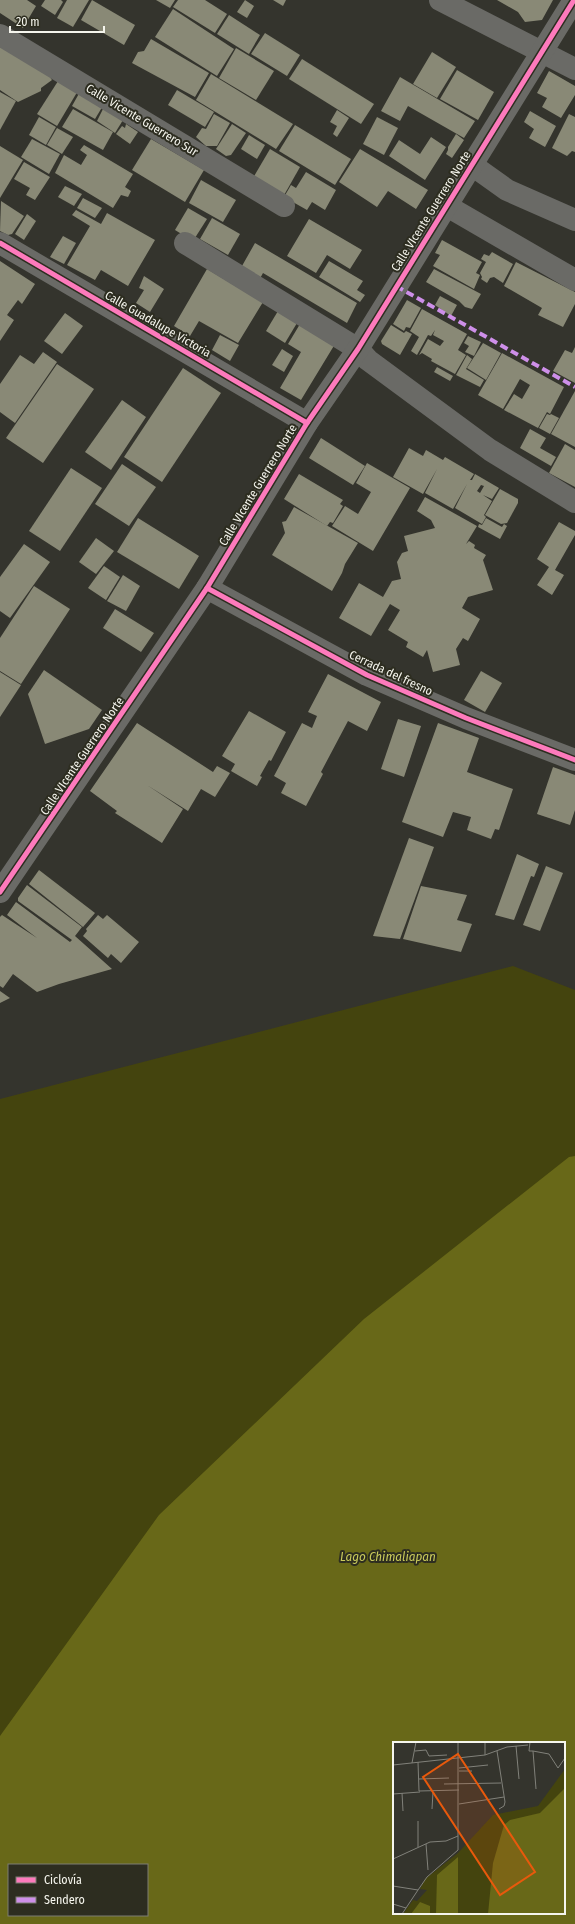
<svg xmlns="http://www.w3.org/2000/svg" width="575" height="1924" font-family="'Fira Sans Condensed',sans-serif">
<style>
.green{fill:#44440e;fill-rule:evenodd}
.water{fill:#686818;fill-rule:evenodd}
.building{fill:#898976;fill-rule:evenodd}
.lines{fill:none;stroke-linecap:round;stroke-linejoin:round}
.minor{stroke:#6a6a66;stroke-width:22}
.quiet{stroke:#ce8fe9;stroke-width:4;stroke-dasharray:8 4;stroke-linecap:butt}
.cycleway-casing{stroke:#2d2d20;stroke-width:8}
.cycleway{stroke:#fd7abc;stroke-width:5}
.labels{text-anchor:middle;stroke-width:4;stroke-linejoin:round;paint-order:stroke}
.street-label{font-size:12px;fill:#f5f5ed;stroke:#2d2d20}
.water-label{font-size:13px;font-style:italic;fill:#c9ca5b;stroke:#2d2d20}
.inset-road{fill:none;stroke:#81817a;stroke-width:1}
.view{fill:#e8590c;fill-opacity:0.15;stroke:#e8590c;stroke-width:2}
.inset-edge{fill:none;stroke:#f5f5ed;stroke-width:2}
</style>
<rect width="100%" height="100%" fill="#34342d"/>
<path class="green" d="M513,966L575,990V1924H0V1099ZM394,1743H564V1913H394ZM9,1865H147V1915H9Z"/>
<path class="water" d="M575,1156V1924H0V1736L159,1515L364,1319L569,1157ZM394,1743H564V1913H394ZM9,1865H147V1915H9Z"/>
<g class="building">
<polygon points="0,0 27,0 36,6 23,28 0,13"/>
<polygon points="45,0 61,0 63,2 55,15 41,6"/>
<polygon points="67,0 89,0 73,27 57,18"/>
<polygon points="92,0 135,25 124,45 81,20"/>
<polygon points="156,0 175,0 170,8"/>
<polygon points="178,0 205,0 227,14 215,33 173,7"/>
<polygon points="245,0 254,6 247,18 237,12"/>
<polygon points="273,0 286,0 283,6"/>
<polygon points="497,0 553,0 542,20 525,22 518,12"/>
<polygon points="173,9 234,49 217,76 155,37"/>
<polygon points="229,15 260,35 249,54 217,34"/>
<polygon points="265,33 300,55 287,76 251,54"/>
<polygon points="151,39 209,73 195,97 132,63 138,52 144,51"/>
<polygon points="0,47 39,62 52,80 41,88 41,91 18,102 0,90"/>
<polygon points="236,48 274,71 256,100 219,78"/>
<polygon points="432,52 456,67 437,98 413,84"/>
<polygon points="302,59 374,104 361,124 289,79"/>
<polygon points="457,70 494,92 478,120 440,99"/>
<polygon points="549,71 575,86 575,95 561,118 542,107 547,98 537,93"/>
<polygon points="211,74 293,124 276,149 196,100"/>
<polygon points="400,77 475,121 464,138 408,106 400,121 381,111"/>
<polygon points="60,78 79,89 57,126 37,114"/>
<polygon points="81,90 104,104 95,119 72,106"/>
<polygon points="177,90 214,112 205,127 168,105"/>
<polygon points="0,92 16,101 0,130"/>
<polygon points="107,101 123,120 115,133 97,121"/>
<polygon points="73,109 113,132 103,150 62,127"/>
<polygon points="337,110 349,118 337,137 333,134 337,126 330,122"/>
<polygon points="530,111 556,126 545,147 529,138 534,129 524,122"/>
<polygon points="214,114 230,123 217,146 206,146 196,137 202,128 206,129"/>
<polygon points="569,114 575,117 575,152 572,151 567,156 552,148"/>
<polygon points="39,117 56,127 46,145 29,135"/>
<polygon points="377,117 398,128 384,155 363,144"/>
<polygon points="126,124 138,132 130,144 116,134 122,126 125,128"/>
<polygon points="232,124 246,133 231,155 226,156 216,149"/>
<polygon points="295,125 351,159 335,185 279,151"/>
<polygon points="57,128 73,137 62,154 47,145"/>
<polygon points="456,134 464,140 452,158 446,154 448,150 448,147"/>
<polygon points="249,135 265,145 257,159 241,149"/>
<polygon points="431,137 446,147 425,180 389,156 399,140 420,154"/>
<polygon points="32,139 60,154 49,174 21,157"/>
<polygon points="151,139 204,170 185,202 132,170"/>
<polygon points="84,145 133,174 125,187 131,191 128,197 121,195 113,208 55,173 64,155 81,165 87,155 80,150"/>
<polygon points="0,146 23,160 0,198"/>
<polygon points="270,149 300,167 283,197 253,178"/>
<polygon points="360,149 428,190 416,209 388,191 377,207 339,182"/>
<polygon points="24,162 50,177 35,200 26,195 30,188 14,179"/>
<polygon points="306,172 336,190 325,210 312,202 307,210 284,197 291,185 296,188"/>
<polygon points="201,180 236,200 223,222 189,203"/>
<polygon points="65,186 82,194 74,206 58,197"/>
<polygon points="83,198 102,208 95,218 77,208"/>
<polygon points="1,201 24,216 12,234 8,235 0,231"/>
<polygon points="188,208 207,219 193,241 175,230"/>
<polygon points="76,210 101,224 107,213 155,240 128,286 101,270 95,280 67,265 90,226 72,215"/>
<polygon points="27,214 36,221 24,240 15,234"/>
<polygon points="212,218 240,234 228,255 200,239"/>
<polygon points="309,219 362,250 350,269 327,255 316,273 287,256"/>
<polygon points="63,236 76,243 64,264 50,257"/>
<polygon points="442,240 482,262 476,273 480,275 474,289 433,266 440,255 435,253"/>
<polygon points="255,243 357,303 347,323 263,273 257,284 238,273"/>
<polygon points="492,252 513,264 503,283 494,277 490,278 487,283 481,279 482,277 480,273 486,262 481,259 484,254 489,256"/>
<polygon points="0,261 35,284 22,304 18,300 7,315 14,320 0,341"/>
<polygon points="329,261 363,281 357,290 365,295 360,302 319,277"/>
<polygon points="516,262 575,292 575,304 563,327 538,315 542,308 504,286"/>
<polygon points="207,269 263,302 238,343 199,321 190,336 174,326"/>
<polygon points="434,269 481,294 472,309 465,307 459,301 426,282"/>
<polygon points="144,276 164,289 150,312 136,303 144,290 139,288"/>
<polygon points="440,296 457,305 451,316 435,305"/>
<polygon points="407,300 421,308 410,328 406,327 404,331 393,324"/>
<polygon points="422,309 467,334 458,350 466,355 455,374 431,361 432,359 422,353 419,355 428,339 440,346 444,341 433,335 435,330 431,336 428,335 417,355 411,351 419,337 410,331"/>
<polygon points="278,311 297,323 285,343 266,331"/>
<polygon points="65,313 83,326 62,354 44,341"/>
<polygon points="300,324 335,344 301,400 280,388 301,352 288,344"/>
<polygon points="391,325 404,333 406,331 412,334 400,355 382,344 381,341"/>
<polygon points="220,335 239,345 230,361 212,350"/>
<polygon points="468,336 481,342 474,356 465,352 469,346 464,343"/>
<polygon points="483,343 501,353 486,380 467,368"/>
<polygon points="575,347 575,383 553,371 565,350 572,353"/>
<polygon points="282,349 293,356 284,372 272,365"/>
<polygon points="43,352 57,362 15,423 0,412 0,384 20,355 34,364"/>
<polygon points="502,353 564,387 550,414 547,412 538,428 504,410 514,394 522,399 530,385 520,379 503,409 478,395"/>
<polygon points="467,355 472,359 466,369 484,380 480,387 456,375"/>
<polygon points="57,364 94,389 43,463 6,438"/>
<polygon points="437,367 453,376 450,381 434,372"/>
<polygon points="183,368 221,393 162,482 124,457"/>
<polygon points="575,391 575,447 551,434"/>
<polygon points="122,400 146,417 111,470 85,452"/>
<polygon points="547,414 550,415 551,414 559,418 550,434 539,428"/>
<polygon points="530,429 546,438 540,448 556,457 551,466 520,448"/>
<polygon points="321,438 365,466 353,485 309,458"/>
<polygon points="565,444 575,450 575,487 549,473"/>
<path d="M409,448L423,456L426,450L443,460L445,457L474,474L470,480H472L475,474L499,488L492,499L483,495L492,501L484,515L483,514L486,517L482,524L455,508L467,484L453,509L425,493L437,469L423,494L393,477ZM481,485L484,486L480,493L477,491Z"/>
<polygon points="367,463 410,488 373,551 332,526 345,506 358,514 371,492 356,483"/>
<polygon points="122,464 156,487 129,526 95,504"/>
<polygon points="71,468 102,488 60,551 29,531"/>
<polygon points="299,474 343,500 340,504 343,506 333,523 330,522 327,526 284,499"/>
<polygon points="500,489 518,499 518,503 507,523 501,524 485,515"/>
<polygon points="425,497 477,526 466,544 469,541 475,545 474,548 486,555 483,560 493,590 468,597 462,608 480,619 468,641 463,638 456,649 460,665 433,672 427,650 423,657 406,647 408,642 388,630 400,610 390,604 371,636 339,618 359,583 383,597 392,581 401,579 397,562 402,553 408,551 404,536 435,528 431,520 417,511"/>
<polygon points="294,507 358,543 345,564 342,573 332,591 272,555 285,533 282,522 286,521"/>
<polygon points="138,518 199,556 179,589 117,552"/>
<polygon points="486,518 502,527 504,524 507,526 500,539 478,527 479,524 482,525"/>
<polygon points="559,522 575,531 575,535 555,570 564,575 552,595 537,585 549,567 537,559"/>
<polygon points="96,538 114,551 96,574 79,562"/>
<polygon points="24,544 50,562 10,618 0,611 0,577"/>
<polygon points="104,566 120,577 106,600 88,588"/>
<polygon points="123,575 140,586 126,611 107,601"/>
<polygon points="34,586 70,609 21,684 0,671 0,638"/>
<polygon points="115,609 154,633 141,652 103,628"/>
<polygon points="44,670 102,710 89,729 45,744 28,694"/>
<polygon points="481,671 502,683 485,712 464,700"/>
<polygon points="0,672 21,685 0,717"/>
<polygon points="328,674 381,702 367,731 348,721 321,772 323,774 306,806 281,793 286,783 274,776 302,723 312,728 317,716 308,712"/>
<polygon points="249,711 286,732 271,761 269,760 260,776 262,777 257,786 231,771 235,764 222,756"/>
<polygon points="398,719 421,726 404,777 381,769"/>
<polygon points="137,723 213,772 217,766 230,773 215,797 201,789 188,811 147,785 183,809 162,843 115,813 117,811 90,791"/>
<polygon points="438,723 479,738 467,772 513,789 499,830 495,829 491,839 467,830 471,817 453,812 443,837 402,822"/>
<polygon points="553,767 575,775 575,810 570,825 537,814"/>
<polygon points="409,838 434,847 400,939 373,936"/>
<polygon points="517,854 539,864 534,877 531,876 514,920 495,915"/>
<polygon points="546,866 563,873 540,931 523,925"/>
<polygon points="39,870 95,913 83,927 29,884"/>
<polygon points="27,885 82,927 75,936 112,969 59,984 37,992 13,974 3,988 0,986 0,917 2,915 37,938 7,915 16,902 70,942 72,940 18,901 18,898"/>
<polygon points="421,886 467,895 457,920 472,924 461,952 403,939"/>
<polygon points="98,915 103,919 107,915 139,942 121,963 111,954 108,958 83,936 87,931 86,929"/>
<polygon points="0,991 10,998 0,1003"/>
</g>
<g class="lines">
<g class="minor">
<polyline points="440,0 575,69"/>
<polyline points="0,35 284,206"/>
<polyline points="472,165 507,190 575,220"/>
<polyline points="447,206 575,280"/>
<polyline points="0,243 307,423"/>
<polyline points="185,243 358,349 368,360 490,450 575,502"/>
<polyline points="207,588 367,675 466,718 575,760"/>
<polyline points="0,892 207,588 307,423 358,349 574,0"/>
</g>
<polyline class="quiet" points="396,286 575,387"/>
<g class="cycleway-casing">
<g id="cycleway">
<polyline points="0,243 307,423"/>
<polyline points="207,588 367,675 466,718 575,760"/>
<polyline points="0,892 207,588 307,423 358,349 574,0"/>
</g>
</g>
<use href="#cycleway" class="cycleway"/>
</g>
<g class="labels">
<g class="street-label">
<text transform="translate(142 120) rotate(31)" y="4">Calle Vicente Guerrero Sur</text>
<text transform="translate(431 211) rotate(-58)" y="4">Calle VIcente Guerrero Norte</text>
<text transform="translate(158 324) rotate(30)" y="4">Calle Guadalupe Victoria</text>
<text transform="translate(258 485) rotate(-59)" y="4">Calle VIcente Guerrero Norte</text>
<text transform="translate(391 673) rotate(25)" y="4">Cerrada del fresno</text>
<text transform="translate(82 756) rotate(-56)" y="4">Calle VIcente Guerrero Norte</text>
</g>
<g class="water-label">
<text x="388" y="1561">Lago Chimaliapan</text>
</g>
</g>
<g transform="translate(393 1742)">
<rect width="172" height="172" fill="#34342d"/>
<path d="M172,27V172H10L20,158L24,159L34,148L27,147L32,137L65,111L100,73L145,64Z" fill="#44440e"/>
<path d="M172,46V172H95L100,121L111,83L117,78L147,71ZM65,115V172H43L44,133ZM27,160L37,164V172H18Z" fill="#686818"/>
<path class="inset-road" d="M137,0L136,9H140L143,47M123,4L126,37M22,9L33,8L36,14L54,13M104,9L112,60L111,64L106,67M140,9L156,12L165,26L172,16M92,13V0M25,20L26,49L66,48M19,21L23,0M0,23L92,13L114,5L135,3M66,26L95,23M66,29H79M26,37L56,36M51,42L108,41M9,51L10,69M0,52L27,50M66,62L111,55M39,67L40,50M25,79V105M33,102L35,128M0,117L37,100L53,99L65,94M0,144L25,148L34,135L65,108V0M0,162L13,166L9,172M13,166L25,148"/>
<path class="view" d="M65,12L142,130L107,153L30,35Z"/>
<rect width="172" height="172" class="inset-edge"/>
</g>
<rect x="8" y="1864" width="140" height="52" fill="#2d2d20" stroke="#7d7d72"/>
<rect x="16" y="1877" width="20" height="6" fill="#fd7abc" stroke="#7d7d72"/>
<text x="44" y="1884" font-size="12" fill="#f5f5ed">Ciclovía</text>
<rect x="16" y="1897" width="20" height="6" fill="#ce8fe9" stroke="#7d7d72"/>
<text x="44" y="1904" font-size="12" fill="#f5f5ed">Sendero</text>
<path d="M10 26v6h94v-6" fill="none" stroke="#f5f5ed" stroke-width="2"/>
<text x="16" y="26" font-size="12" fill="#f5f5ed" stroke="#2d2d20" stroke-width="3" paint-order="stroke">20 m</text>
</svg>
